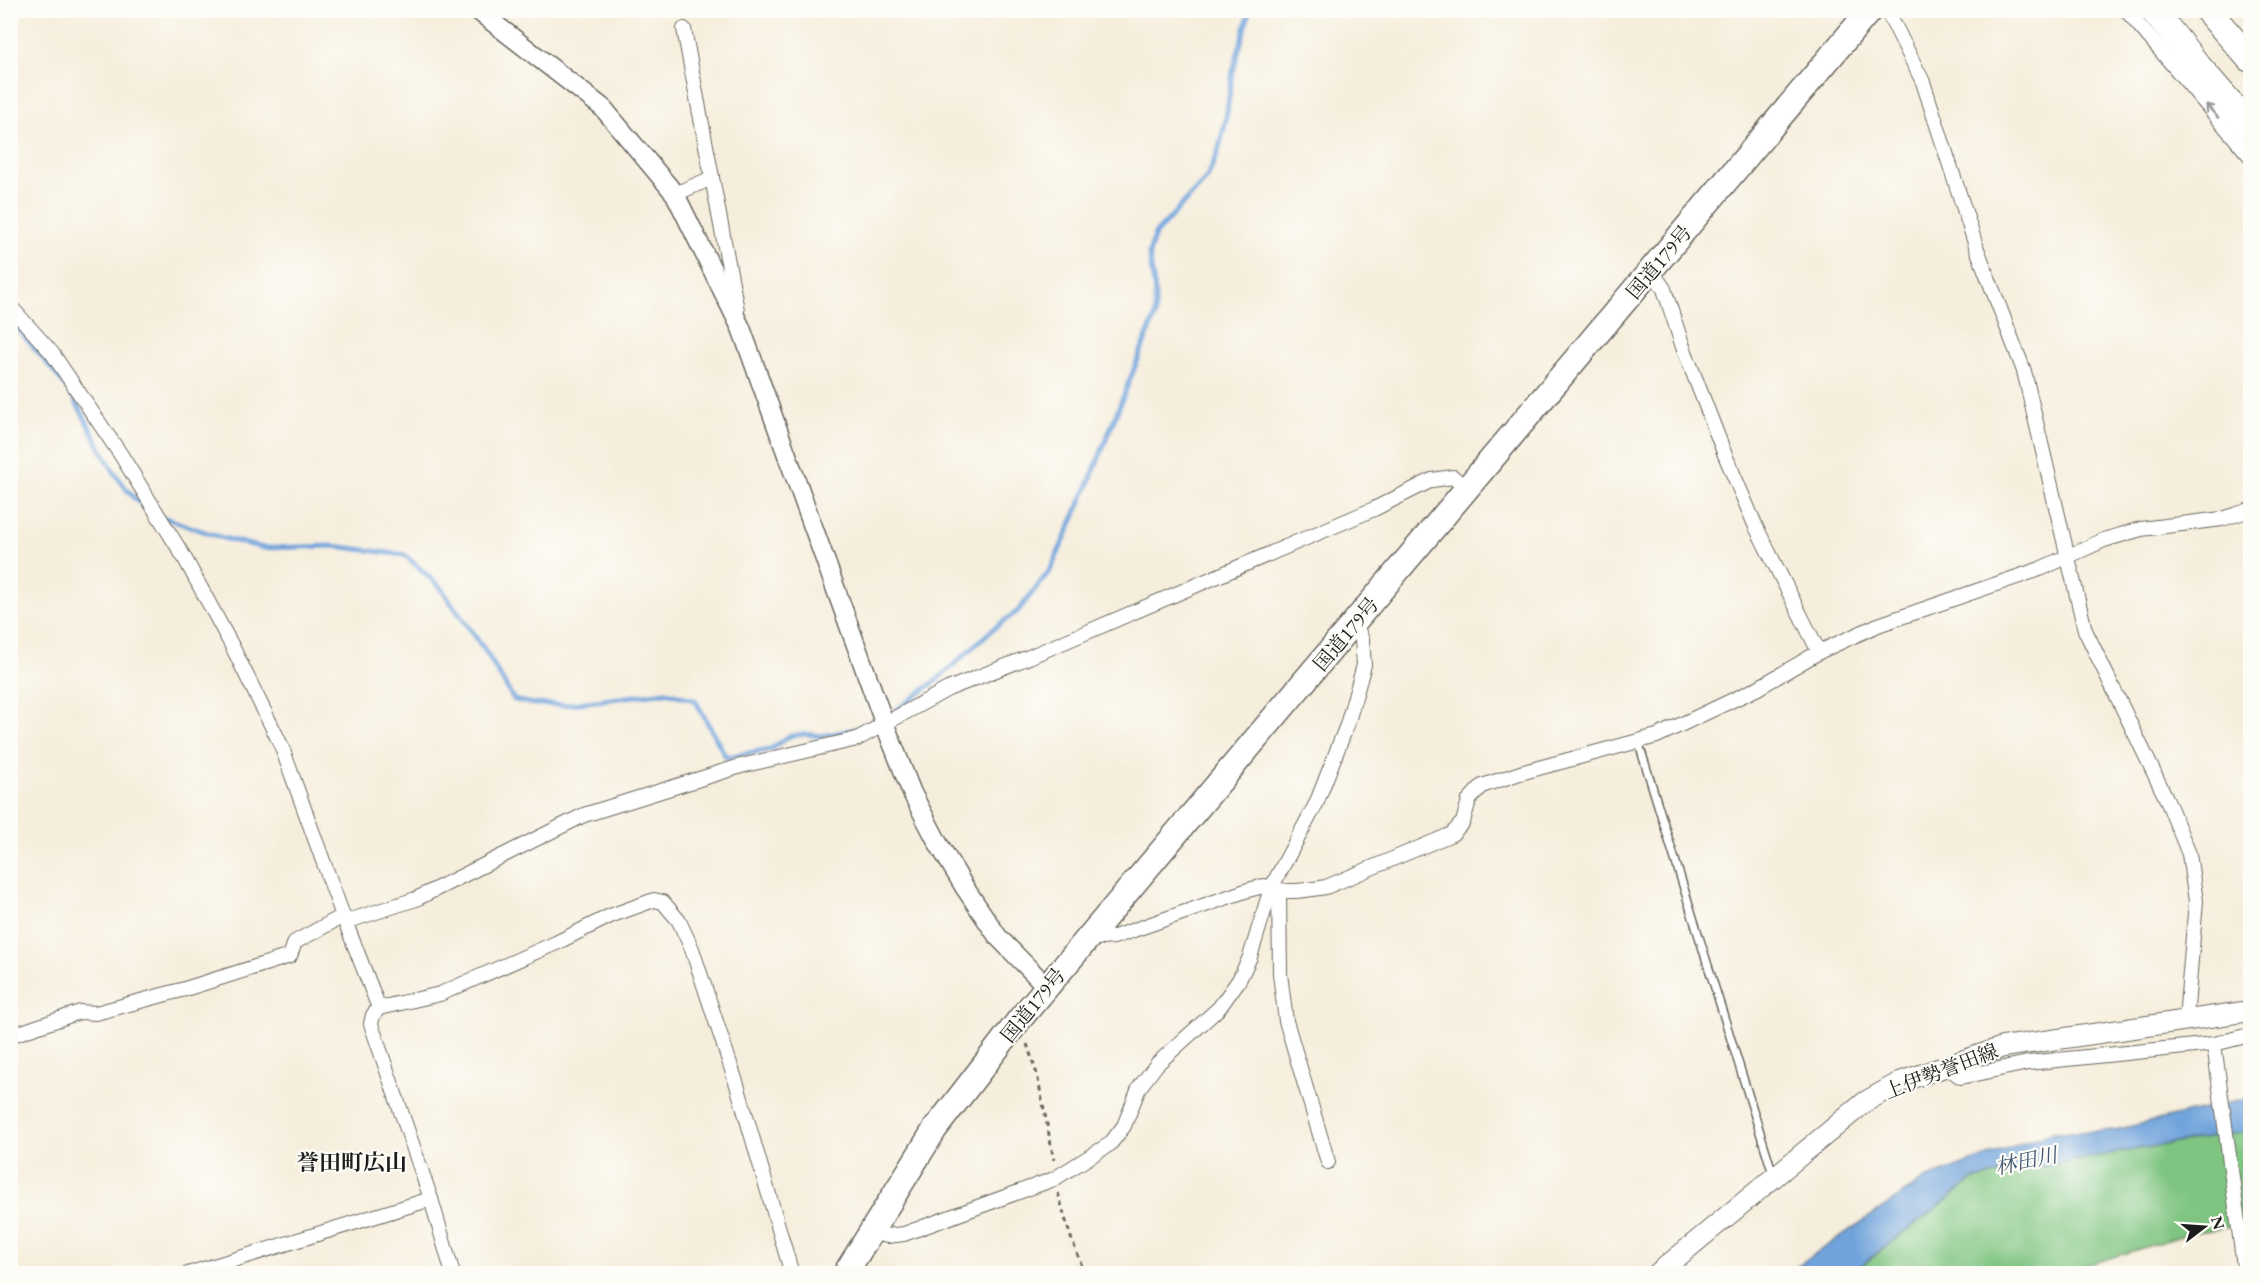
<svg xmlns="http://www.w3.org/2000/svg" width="2261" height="1284" font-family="'EB Garamond','Noto Serif JP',serif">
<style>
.green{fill:#7fc581;stroke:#4e704e;stroke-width:1.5}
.water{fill:#6fa3db;stroke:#46607c;stroke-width:1.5}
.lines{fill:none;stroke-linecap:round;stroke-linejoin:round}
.stream{stroke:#6fa3db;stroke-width:5}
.service-casing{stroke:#68665f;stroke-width:10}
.minor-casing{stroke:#68665f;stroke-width:16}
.tertiary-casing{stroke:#68665f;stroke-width:21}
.secondary-casing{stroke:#68665f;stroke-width:22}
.trunk-casing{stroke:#68665f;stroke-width:27}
.motorway-casing{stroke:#68665f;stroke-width:28}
.path{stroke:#68665f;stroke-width:3;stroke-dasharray:4.5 4.5;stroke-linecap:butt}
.service{stroke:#fff;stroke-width:7}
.minor{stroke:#fff;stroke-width:14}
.tertiary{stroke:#fff;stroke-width:18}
.secondary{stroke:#fff;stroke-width:20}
.trunk{stroke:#fff;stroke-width:24}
.motorway{stroke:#fff;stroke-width:26}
.oneway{stroke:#999}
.labels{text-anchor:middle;stroke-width:4.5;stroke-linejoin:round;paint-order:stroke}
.street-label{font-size:20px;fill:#1c1c1c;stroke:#fdfcf7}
.water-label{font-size:21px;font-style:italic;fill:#415972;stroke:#fdfcf7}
.quarter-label{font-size:22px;font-weight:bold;fill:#1c1c1c;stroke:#fdfcf7}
</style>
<rect width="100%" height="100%" fill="#fdfcf7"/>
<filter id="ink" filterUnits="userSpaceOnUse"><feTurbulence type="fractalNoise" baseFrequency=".0167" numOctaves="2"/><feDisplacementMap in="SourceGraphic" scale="12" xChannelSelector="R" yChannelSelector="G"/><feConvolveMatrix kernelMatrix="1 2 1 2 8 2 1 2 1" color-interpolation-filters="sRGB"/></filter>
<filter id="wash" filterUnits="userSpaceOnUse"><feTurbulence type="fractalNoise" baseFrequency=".008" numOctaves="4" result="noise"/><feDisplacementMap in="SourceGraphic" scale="24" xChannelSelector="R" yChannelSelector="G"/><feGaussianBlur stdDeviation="1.35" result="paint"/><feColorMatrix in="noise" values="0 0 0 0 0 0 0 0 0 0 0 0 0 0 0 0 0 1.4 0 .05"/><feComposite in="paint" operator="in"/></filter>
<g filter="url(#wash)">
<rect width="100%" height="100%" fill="#f6eedc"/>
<polygon class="green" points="2250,1131 2250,1224 2191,1233 2061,1273 1851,1274 1974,1179 2131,1150"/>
<polygon class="water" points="2250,1098 2250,1131 2131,1150 1974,1179 1851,1273 1785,1274 1925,1179 2051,1133 2115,1130"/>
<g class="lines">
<g class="stream">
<path d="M10,320C30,343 51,366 69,391C93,426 114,491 151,511"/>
<polyline points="165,518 223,538 264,548 333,546 405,555 440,587 486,652 514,700 534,704 564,705 666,692 695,700 726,757 771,749 789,736 806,734 822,736 857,729 878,719"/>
<polyline points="897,710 937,680 993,629 1018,611 1051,569 1087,488 1155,316 1155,292 1149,254 1155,234 1207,178 1218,152 1225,124 1233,71 1250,10"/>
</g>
</g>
</g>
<g filter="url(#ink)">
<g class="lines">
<g class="service-casing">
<polyline id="service" points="1638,741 1773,1174"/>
</g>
<g class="minor-casing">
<g id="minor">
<polyline points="1887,10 1923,82 1977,249 2024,371 2085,630 2167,800 2189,854 2196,901 2186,1019"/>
<polyline points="2126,10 2250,156"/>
<polyline points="684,29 737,310"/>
<polyline points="675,194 712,178"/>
<polyline points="1652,271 1664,289 1682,344 1725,455 1756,527 1819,652"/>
<polyline points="10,306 52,353 121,455 184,557 232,646 281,745 343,916 379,1008"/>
<path d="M1355,623L1362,640L1364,665L1347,725L1316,804L1271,888C1289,894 1308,890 1326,887L1452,834L1463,822L1469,800L1482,786L1520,773L1657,736L1756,689L1819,652L1878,625L2040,569L2104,540L2141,529L2222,519L2250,510"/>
<polyline points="1279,891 1280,974 1286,1021 1328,1162"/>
<polyline points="345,922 416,899 584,815 741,766 857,739 948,689 1029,657 1374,509 1432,480 1453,477 1468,490"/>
<polyline points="10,1036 80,1012 96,1013 185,989 290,956 295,942 343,916"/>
<polyline points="2214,1044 2245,1274"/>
<polyline points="1944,1065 1961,1077 2028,1063 2214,1044 2250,1035"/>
<polyline points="870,1232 887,1236 904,1234 1054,1179 1110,1144 1124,1126 1139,1088 1157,1064 1219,1008 1239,980 1250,957 1271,888 1264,886 1248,890 1114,937 1101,938 1092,934"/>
<polyline points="188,1274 431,1199"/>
<polyline points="453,1274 431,1199 371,1024 373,1015 379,1008 440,994 556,943 610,916 654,900 663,902 679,921 692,949 737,1085 792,1274"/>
</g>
</g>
<g class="tertiary-casing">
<polyline id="tertiary" points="477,10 603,108 675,194 741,328 885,725 912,793 938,843 965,888 998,937 1047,987"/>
</g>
<g class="secondary-casing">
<polyline id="secondary" points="1657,1274 1865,1102 1900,1082 2003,1047 2250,1011"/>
</g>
<g class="trunk-casing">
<polyline id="trunk" points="845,1274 935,1129 1019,1020 1870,10"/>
</g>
<g class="motorway-casing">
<g id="motorway">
<polyline points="2153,10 2198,66 2250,126"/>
<polyline points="2207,10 2250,59"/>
</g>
</g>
<g class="path">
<polyline points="1027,1044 1037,1074 1054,1160"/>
<polyline points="1058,1193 1070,1235 1085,1274"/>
</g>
<use href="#service" class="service"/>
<use href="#minor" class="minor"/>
<use href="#tertiary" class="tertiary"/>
<use href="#secondary" class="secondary"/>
<use href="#trunk" class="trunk"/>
<use href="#motorway" class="motorway"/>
</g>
<defs><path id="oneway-shaft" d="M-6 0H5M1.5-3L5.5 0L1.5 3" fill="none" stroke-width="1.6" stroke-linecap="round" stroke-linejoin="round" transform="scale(1.5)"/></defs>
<use class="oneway" href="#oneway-shaft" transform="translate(2212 111) rotate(-131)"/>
</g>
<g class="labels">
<g class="street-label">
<text transform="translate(1659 262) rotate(-50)" y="7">国道179号</text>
<text transform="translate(1346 634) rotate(-50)" y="7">国道179号</text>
<text transform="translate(1033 1005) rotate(-51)" y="7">国道179号</text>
<text transform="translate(1941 1071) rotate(-21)" y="7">上伊勢誉田線</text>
</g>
<g class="water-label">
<text transform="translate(2026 1161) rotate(-12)" y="7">林田川</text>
</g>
<g class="quarter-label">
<text x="352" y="1170">誉田町広山</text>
</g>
</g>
<rect width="2261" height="1284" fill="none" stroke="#fdfcf7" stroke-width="36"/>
<g transform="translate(2204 1227) rotate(73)" stroke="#fdfcf7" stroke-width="4.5" paint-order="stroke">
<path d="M0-4.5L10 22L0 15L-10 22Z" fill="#1c1c1c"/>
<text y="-9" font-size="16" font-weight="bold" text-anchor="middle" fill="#1c1c1c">N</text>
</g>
</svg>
